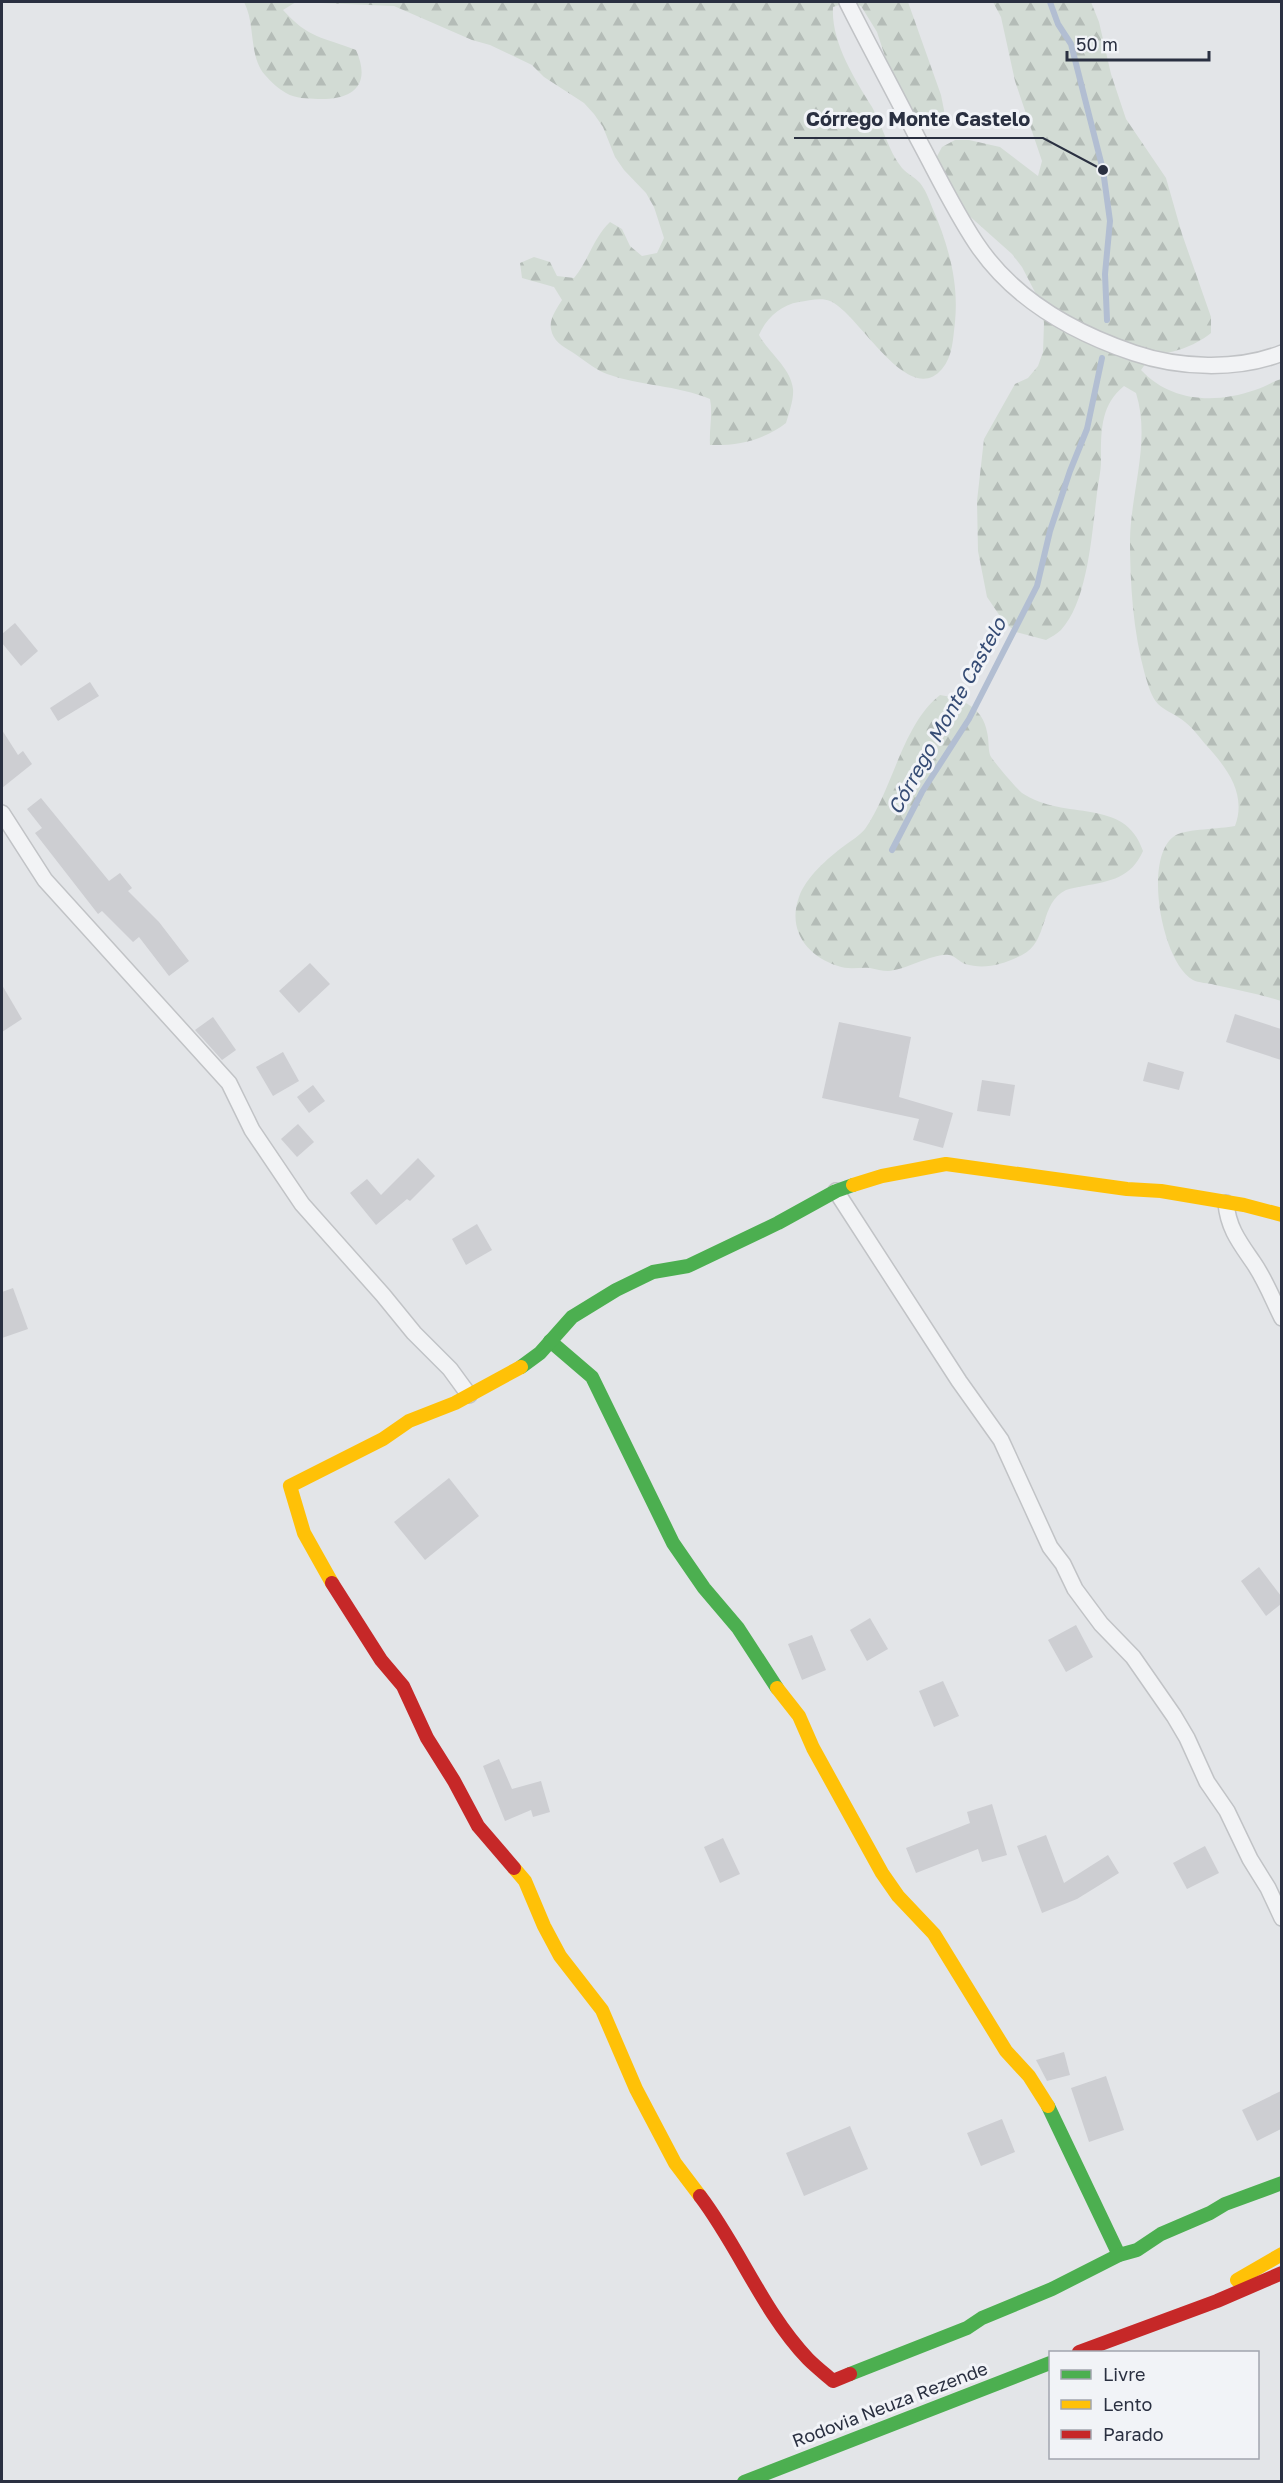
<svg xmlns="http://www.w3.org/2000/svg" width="1283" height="2483" font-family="'Golos Text',sans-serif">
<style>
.forest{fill:url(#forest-firs)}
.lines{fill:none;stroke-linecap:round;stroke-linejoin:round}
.stream{stroke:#b2bed2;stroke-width:6}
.building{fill:#cdced2}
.street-casing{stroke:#c1c3c6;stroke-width:18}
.street{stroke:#f2f3f5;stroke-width:15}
.fast{stroke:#4caf50;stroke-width:14}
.slow{stroke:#ffc107;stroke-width:14}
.jam{stroke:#c62828;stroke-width:14}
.labels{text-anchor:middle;stroke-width:6;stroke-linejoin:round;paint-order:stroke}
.street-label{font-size:18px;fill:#2a3041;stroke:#f1f3f7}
.water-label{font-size:20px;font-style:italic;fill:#354b74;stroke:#f1f3f7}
.leader{fill:none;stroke:#2a3041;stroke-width:2}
.callout-dot{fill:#2a3041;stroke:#f1f3f7;stroke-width:2}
.callout-label{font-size:20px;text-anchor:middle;font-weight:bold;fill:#2a3041;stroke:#f1f3f7;stroke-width:6;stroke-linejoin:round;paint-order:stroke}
</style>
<defs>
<pattern id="forest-firs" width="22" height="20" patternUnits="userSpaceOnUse" patternTransform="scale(1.5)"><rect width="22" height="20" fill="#d2dbd4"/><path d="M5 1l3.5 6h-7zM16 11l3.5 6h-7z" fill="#b4bcb7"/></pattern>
</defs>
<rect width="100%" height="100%" fill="#e3e5e8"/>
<g class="forest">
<path d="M244,2H908L941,95L944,110L943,124L928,128L913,121L892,78L877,32L861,6L848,2L833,7C831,42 854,78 872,107C883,126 888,151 902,168C907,174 915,177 920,183C925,189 929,199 932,207C948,244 959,281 955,322C953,338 953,356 942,369C908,409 859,313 830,301C821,297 808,301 799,302C780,305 766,319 759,335C768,352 791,368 793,389C794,399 789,413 786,423C764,440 738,446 710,445C709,429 713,414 710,399C677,385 640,386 607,374C594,369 583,359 572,352C562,346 553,341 551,329C549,319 557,308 562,300L554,287L522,278L520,263L534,257L550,262L557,276L574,278C589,260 593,238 610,222L622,229L630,246L642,256L657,253L664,238L654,207L646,193L624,170L615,157L603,127L594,114L584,103L544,77L532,65L490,45L472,40L394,6L296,2L283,10C309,39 323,37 356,50C372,86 352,100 318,99C307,98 296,99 286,93C279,89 271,82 265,75C248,55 256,25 244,2Z"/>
<path d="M993,2H1091L1099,22L1111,74L1126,119L1166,178L1182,234L1211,317V333C1192,348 1174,352 1151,356L1141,370C1171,402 1215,404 1255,390C1264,387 1272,382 1281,379V1001C1260,994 1237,990 1215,985C1209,983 1198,983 1193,980C1161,962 1142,854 1176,835C1187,829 1220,829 1235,826C1247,794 1227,768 1206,745C1199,737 1194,729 1185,722C1177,715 1165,711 1158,704C1151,697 1148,684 1145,675C1133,631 1130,584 1130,539C1131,491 1151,441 1136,393L1124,386C1100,405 1101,433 1101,461C1101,472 1098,483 1097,493C1092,532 1088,601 1061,630C1057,634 1051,637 1046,640L1016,632L1004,622L987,597L978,551L977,501L984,439L1015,384L1028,378L1038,366L1043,352L1044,323L1037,296L1022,267L1012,254L966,213L935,160L942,147L955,140H969L1000,147L1038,176L1042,161L1015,81L1001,17Z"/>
<path d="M940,695C962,698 983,708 987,732C989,739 988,748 990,755C992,760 1017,789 1022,793C1065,822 1125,796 1143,851C1131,878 1111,881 1084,886C1079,887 1071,888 1066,890C1039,903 1049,942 1022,955C1004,964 985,970 965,964C960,962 955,956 949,955C936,952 905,970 888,971C882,971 876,969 870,968C860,967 848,970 838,966C807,956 787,930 799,897C806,877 828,858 844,846C851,841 860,835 865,829C893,789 902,725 940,695Z"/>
</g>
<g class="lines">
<g class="stream">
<polyline points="1050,2 1058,24 1071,44 1103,170 1110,221 1105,274 1107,320"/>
<polyline points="892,850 922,792 969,719 1037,586 1050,531 1070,471 1087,429 1102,358"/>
</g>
</g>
<g class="building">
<polygon points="15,623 38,651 21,666 2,643 2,634"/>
<polygon points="90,682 99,696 58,721 50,708"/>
<polygon points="2,730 18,755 23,751 32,764 2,788"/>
<polygon points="41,798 109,881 120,873 132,888 128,891 159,922 189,961 169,976 139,937 133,942 102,911 98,914 35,833 42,828 27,809"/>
<polygon points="310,963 330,984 299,1013 279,991"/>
<polygon points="2,985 22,1019 2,1032"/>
<polygon points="1235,1014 1281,1029 1281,1060 1226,1042"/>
<polygon points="213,1017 236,1050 222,1060 195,1030"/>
<polygon points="839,1022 911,1037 899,1097 953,1113 943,1148 913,1140 919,1119 822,1098"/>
<polygon points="283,1052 299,1081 273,1096 256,1067"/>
<polygon points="1148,1062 1184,1072 1179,1090 1143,1081"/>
<polygon points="982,1080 1015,1085 1010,1116 977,1111"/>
<polygon points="313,1085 325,1101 309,1113 297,1097"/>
<polygon points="298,1124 314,1142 297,1157 281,1139"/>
<polygon points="418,1158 435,1176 410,1201 407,1199 376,1225 350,1193 367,1179 381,1195"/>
<polygon points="477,1224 492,1250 466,1265 452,1239"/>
<polygon points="13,1288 28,1329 2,1338 2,1292"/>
<polygon points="449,1478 479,1516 425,1560 394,1522"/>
<polygon points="1259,1567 1281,1596 1281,1604 1266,1616 1241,1581"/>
<polygon points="870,1618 888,1649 867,1661 850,1630"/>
<polygon points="1076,1625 1093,1657 1066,1672 1048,1640"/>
<polygon points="812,1635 826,1670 802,1680 788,1644"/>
<polygon points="943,1681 959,1716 934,1727 919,1691"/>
<polygon points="499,1759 512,1789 541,1781 550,1812 533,1817 531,1810 505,1821 483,1766"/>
<polygon points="992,1804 1007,1855 982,1862 978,1849 916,1873 906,1848 970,1823 967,1812"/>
<polygon points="1046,1835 1064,1883 1108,1855 1119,1873 1077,1899 1042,1913 1017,1846"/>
<polygon points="723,1838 740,1874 720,1883 704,1847"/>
<polygon points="1205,1846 1219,1873 1187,1889 1173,1863"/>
<polygon points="1064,2052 1070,2075 1047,2081 1036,2060"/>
<polygon points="1106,2076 1124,2130 1089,2142 1071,2088"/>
<polygon points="1281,2091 1281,2129 1257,2141 1242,2110"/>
<polygon points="1002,2119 1015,2152 981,2166 967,2133"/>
<polygon points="850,2126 868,2169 804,2196 786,2153"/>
</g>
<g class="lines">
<g class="street-casing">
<g id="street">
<path d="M847,2C870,48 895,93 918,139C937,174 954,210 976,243C1013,299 1072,332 1134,353C1178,368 1237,371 1282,353"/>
<polyline points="2,813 45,880 229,1083 252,1130 302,1204 383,1295 414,1333 450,1369 469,1395"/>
<polyline points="836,1191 959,1381 1001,1440 1050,1547 1063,1564 1075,1589 1101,1624 1133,1657 1174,1716 1187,1738 1207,1782 1227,1811 1250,1859 1268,1888 1282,1918"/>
<path d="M1226,1203C1228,1228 1240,1243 1253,1262C1265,1279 1273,1300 1282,1318"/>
</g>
</g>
<use href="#street" class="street"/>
<g class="fast">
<polyline points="550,1341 592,1377 673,1543 704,1588 738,1628 777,1688"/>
<polyline points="521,1367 540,1353 572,1317 616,1290 653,1272 688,1266 778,1223 836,1191 853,1185"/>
<polyline points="1048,2106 1119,2255"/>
<polyline points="850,2374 967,2328 982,2318 1052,2289 1119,2255 1137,2250 1161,2234 1210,2213 1225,2204 1282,2183"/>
<polyline points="744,2482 1050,2363"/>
</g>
<g class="slow">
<polyline points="853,1185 882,1176 946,1164 1127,1189 1161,1191 1244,1205 1282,1215"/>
<polyline points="332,1583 304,1533 290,1486 383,1439 409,1421 455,1403 521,1367"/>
<polyline points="777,1688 799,1716 813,1748 882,1873 898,1896 934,1934 1006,2051 1029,2076 1048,2106"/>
<polyline points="514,1868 525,1881 544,1926 560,1956 602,2010 636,2089 675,2163 700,2196"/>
<polyline points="1237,2280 1282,2254"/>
</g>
<g class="jam">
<polyline points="332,1583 381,1660 403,1686 427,1738 454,1781 478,1826 514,1868"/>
<path d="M700,2196C739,2247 763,2312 808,2359C816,2367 825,2374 833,2381L850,2374"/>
<polyline points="1079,2352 1217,2301 1282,2273"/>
</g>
</g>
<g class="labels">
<g class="street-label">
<text transform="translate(890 2405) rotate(-21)" y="6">Rodovia Neuza Rezende</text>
</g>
<g class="water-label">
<text transform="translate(947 716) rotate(-61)" y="7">Córrego Monte Castelo</text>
</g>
</g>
<path class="leader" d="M1103 170L1043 138H794"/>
<circle class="callout-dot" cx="1103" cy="170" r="6"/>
<g class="callout-label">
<text x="918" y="126">Córrego Monte Castelo</text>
</g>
<rect width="1283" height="2483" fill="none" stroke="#2a3041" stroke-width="6"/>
<rect x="1049" y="2351" width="210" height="108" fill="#f1f3f7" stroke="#a1a5ae" stroke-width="1.5"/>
<rect x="1061" y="2370" width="30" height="9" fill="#4caf50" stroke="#a1a5ae" stroke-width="1.5"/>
<text x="1103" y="2381" font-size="18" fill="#2a3041">Livre</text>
<rect x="1061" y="2400" width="30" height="9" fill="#ffc107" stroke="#a1a5ae" stroke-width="1.5"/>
<text x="1103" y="2411" font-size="18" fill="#2a3041">Lento</text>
<rect x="1061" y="2430" width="30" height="9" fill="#c62828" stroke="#a1a5ae" stroke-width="1.5"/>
<text x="1103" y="2441" font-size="18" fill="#2a3041">Parado</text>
<path d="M1067 51v9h142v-9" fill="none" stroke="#2a3041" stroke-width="3"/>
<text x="1076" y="51" font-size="18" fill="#2a3041" stroke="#f1f3f7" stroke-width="4.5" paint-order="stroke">50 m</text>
</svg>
